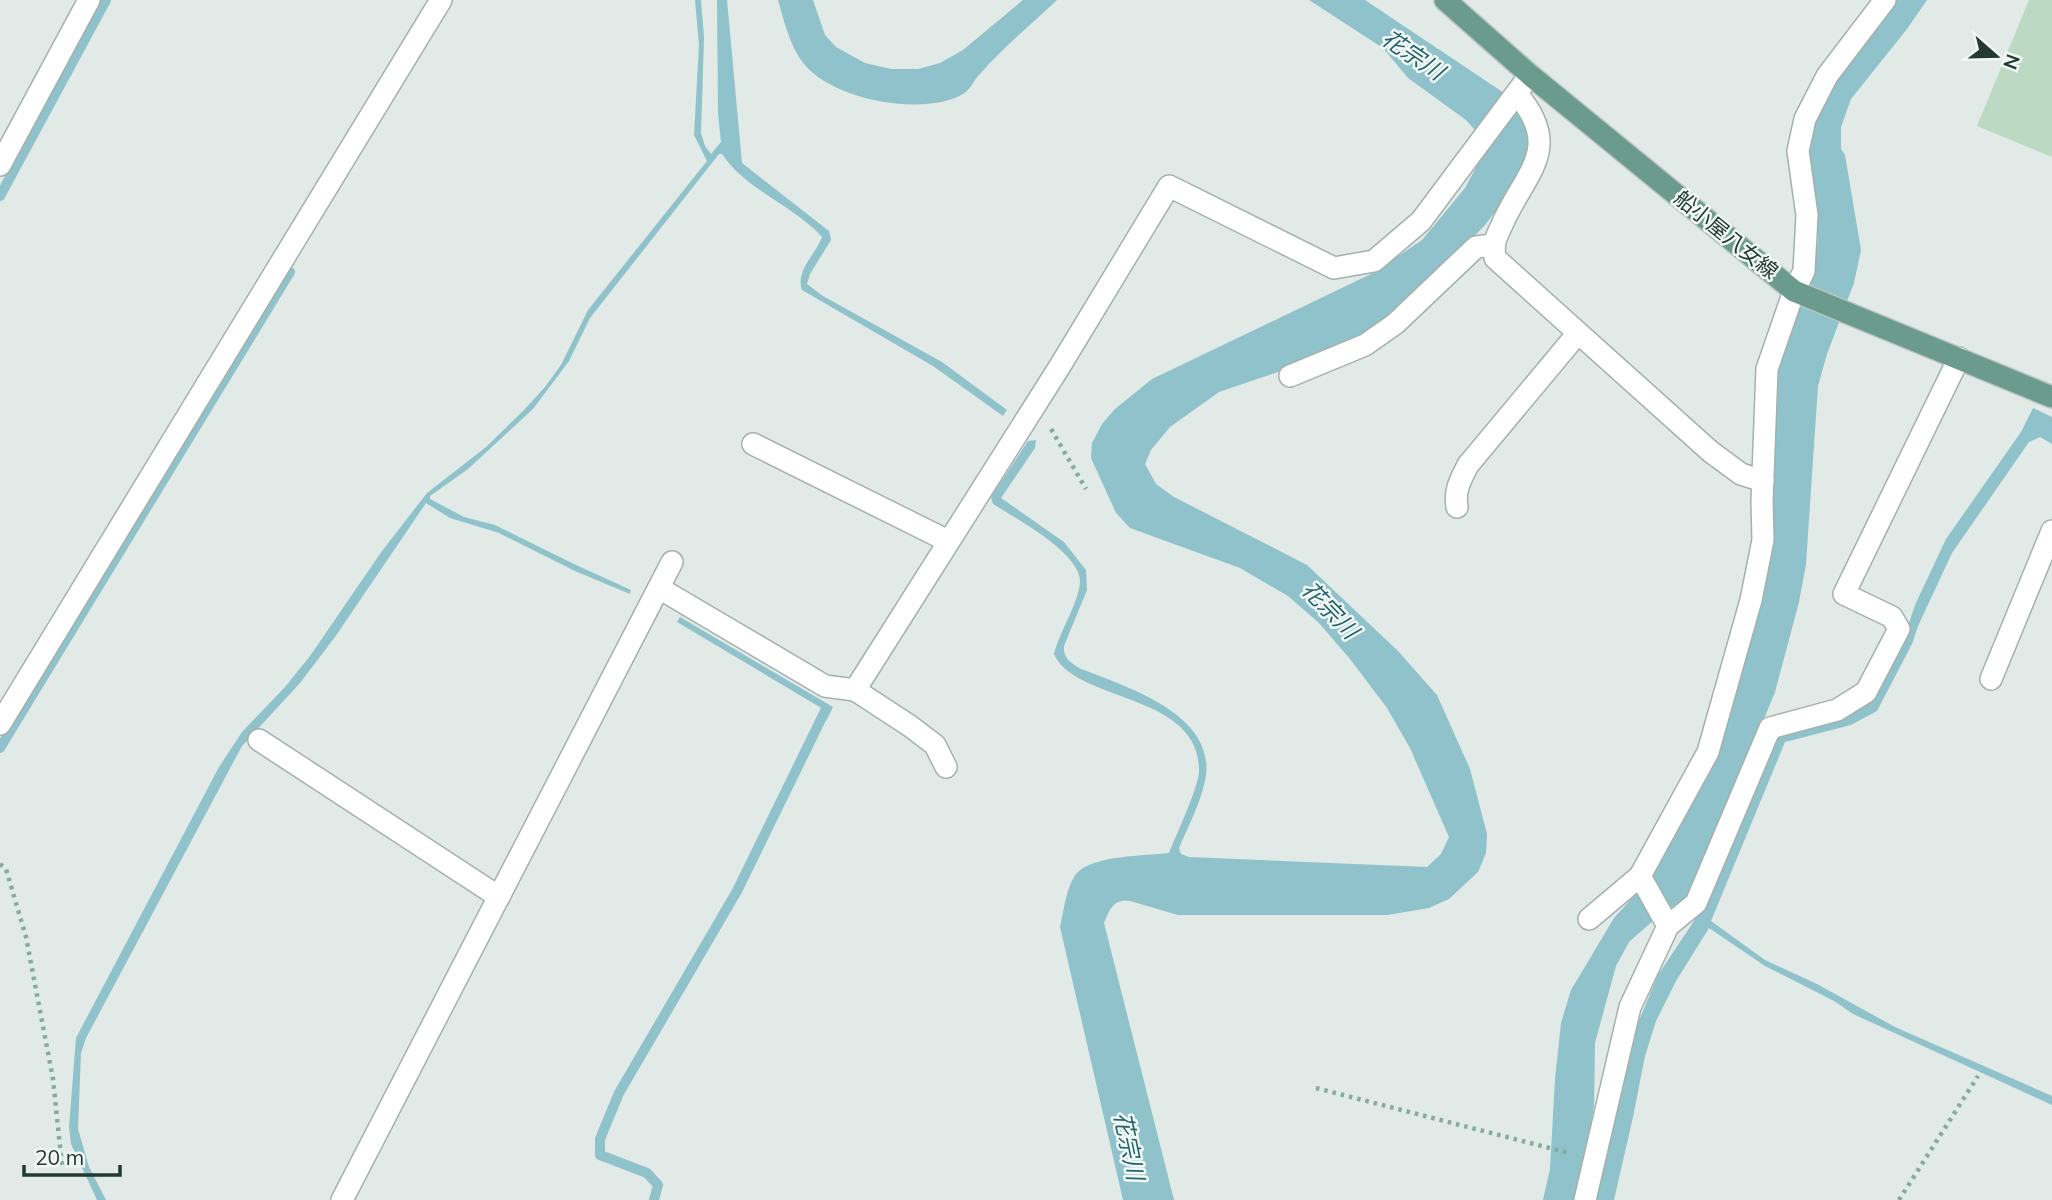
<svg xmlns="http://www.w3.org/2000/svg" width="2052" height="1200" font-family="Mulish,'Noto Sans JP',sans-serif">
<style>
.green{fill:#bcd9c3}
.water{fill:#8fc2ca}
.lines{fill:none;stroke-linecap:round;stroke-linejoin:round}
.stream{stroke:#8fc2ca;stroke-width:10}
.minor-casing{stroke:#a4b1ad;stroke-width:24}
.major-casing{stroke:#bdc4c2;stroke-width:24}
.path{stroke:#85aa9e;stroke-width:4.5;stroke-dasharray:3.5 5;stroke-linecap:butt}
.minor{stroke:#fff;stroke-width:21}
.major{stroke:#6a9b8d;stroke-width:21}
.labels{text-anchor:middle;stroke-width:5;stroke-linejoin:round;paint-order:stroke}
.street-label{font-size:21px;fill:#233933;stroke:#f1f7f4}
.water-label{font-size:23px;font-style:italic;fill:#24646e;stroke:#f1f7f4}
</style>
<rect width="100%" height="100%" fill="#e1eae6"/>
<polygon class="green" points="2029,0 2052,0 2052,157 1977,126"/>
<g class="water">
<path d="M695,0H701L704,38L701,133L705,146L711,154L721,142L718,113L717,0H727L742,163L829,231L831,240L810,274L807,284L823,296L942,362L1007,410L1003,416L933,366L802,290C795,271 816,254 822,237C793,205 746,190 722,154H719L590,318L569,361L533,409L468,469L430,496V499L464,517L495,525L574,564L631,590L630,594L575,571L499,533L450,518L426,503L335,637L300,683L242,746L86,1038L81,1053L78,1129L89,1167L106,1200H97L71,1144L69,1127L76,1038L219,767L242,732L285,687L310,656L382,551L427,493L486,447L523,411L545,387L561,365L588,310L707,161L694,135L699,45Z"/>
<path d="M778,0H813L825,35L836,47L865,63L891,69H918L940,63L963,50L1023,0H1057C1032,24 1003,47 980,74C973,81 972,88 963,94C923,117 833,100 804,64C790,47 784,21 778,0Z"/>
<path d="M1309,0H1365L1504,93L1528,120L1529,150L1519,181L1485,225L1441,271L1360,338L1284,370L1219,392L1170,427L1151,450L1145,464L1156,484L1174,497L1307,565L1398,651L1437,695L1470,769L1487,834L1486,853L1478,872L1449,899L1429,908L1387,915H1178L1130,901C1113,899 1110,909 1104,923L1174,1200H1123L1060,927C1064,911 1066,886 1077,873C1094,855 1145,856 1169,853C1176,835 1198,789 1199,772C1201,692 1075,703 1054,654C1059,633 1079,602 1080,582C1081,553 1015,518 993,504L991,497L1028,441L1036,440L1035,448L1001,498L1064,542L1086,570L1087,590L1064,646C1063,658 1070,662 1079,668C1126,687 1219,714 1205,781C1200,804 1188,827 1179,848L1181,854L1189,857L1427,867L1441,854L1449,837L1410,748L1387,708L1350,659L1319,623L1288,596L1240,568L1130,528L1116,513L1091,458L1092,443L1102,424L1115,409L1152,379L1373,273L1422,240L1465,188L1488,145L1466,120L1408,78L1383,48Z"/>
<polygon points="1893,0 1927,0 1907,29 1851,99 1841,127 1841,149 1845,155 1861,250 1854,283 1827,354 1818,386 1806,564 1799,602 1775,692 1692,896 1664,911 1629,942 1616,966 1595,1043 1594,1106 1585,1164 1576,1200 1543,1200 1550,1169 1555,1079 1561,1023 1571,990 1614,918 1633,897 1654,868 1716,761 1772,538 1773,462 1779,368 1812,271 1818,241 1813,188 1807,155 1810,133 1820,106 1833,82"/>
<polygon points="2033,408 2052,417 2052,444 2040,437 2029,442 1952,553 1918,626 1912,644 1877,711 1851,725 1785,742 1711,921 1765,960 1817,984 1895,1027 2052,1096 2052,1105 1853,1014 1834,1001 1765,966 1709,928 1676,981 1656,1021 1645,1056 1633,1117 1614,1200 1596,1200 1630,1042 1658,975 1700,912 1774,742 1782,731 1849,712 1906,632 1915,605 1946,539 2021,432"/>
<polygon points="680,617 833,707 826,721 820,717 823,709 677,622"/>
</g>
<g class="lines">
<g class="stream">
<polyline points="0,196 106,0"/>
<polyline points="0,748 290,272"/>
<polyline points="654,1200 658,1185 647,1173 600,1155 600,1139 619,1093 737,891 826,709"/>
</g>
<g class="minor-casing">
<g id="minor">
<path d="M1517,94C1565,150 1523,174 1501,227C1495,239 1493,245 1495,258L1711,452L1741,474L1763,481"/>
<polyline points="0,165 89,0"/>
<polyline points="1290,376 1365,345 1395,324 1476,247 1493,245"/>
<polyline points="753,444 948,541"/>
<path d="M1457,507C1454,490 1461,479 1468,465L1578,333"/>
<polyline points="659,588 825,686 855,690 1060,366 1169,186 1334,268 1374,261 1421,221 1530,75"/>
<polyline points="1991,679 2052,531"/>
<polyline points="855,690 910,726 935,745 946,767"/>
<polyline points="0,724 441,0"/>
<polyline points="259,740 499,897"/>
<polyline points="1589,919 1640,876"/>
<polyline points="1668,926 1696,903 1770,728 1837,710 1866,692 1899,629 1892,617 1844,594 1959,358"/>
<polyline points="342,1200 672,562"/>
<polyline points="1585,1200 1630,1007 1668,926 1640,876 1708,752 1751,600 1763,540 1762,501 1767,369 1794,291 1804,271 1807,215 1798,151 1805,119 1827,76 1885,0"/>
</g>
</g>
<g class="major-casing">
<polyline id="major" points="1445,0 1530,75 1794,291 2052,397"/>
</g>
<g class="path">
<polyline points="1051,429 1086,489"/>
<polyline points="0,864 6,869 26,937 53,1079 62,1166"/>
<polyline points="1316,1088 1569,1153"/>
<polyline points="1899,1200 1978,1076"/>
</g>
<use href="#minor" class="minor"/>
<use href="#major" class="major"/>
</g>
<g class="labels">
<g class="street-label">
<text transform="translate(1726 235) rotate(39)" y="7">船小屋八女線</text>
</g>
<g class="water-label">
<text transform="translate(1413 55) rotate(34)" y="8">花宗川</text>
<text transform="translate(1330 610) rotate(46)" y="8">花宗川</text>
<text transform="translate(1129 1146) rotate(78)" y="8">花宗川</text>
</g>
</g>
<g transform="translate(1996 56) rotate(110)" stroke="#f1f7f4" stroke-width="5" paint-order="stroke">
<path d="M0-5L12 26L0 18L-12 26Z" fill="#233933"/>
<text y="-10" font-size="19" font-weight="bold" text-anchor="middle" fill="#233933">N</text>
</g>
<path d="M24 1165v10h96v-10" fill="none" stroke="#233933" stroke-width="3.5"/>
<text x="35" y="1165" font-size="21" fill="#233933" stroke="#f1f7f4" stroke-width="5" paint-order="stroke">20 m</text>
</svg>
